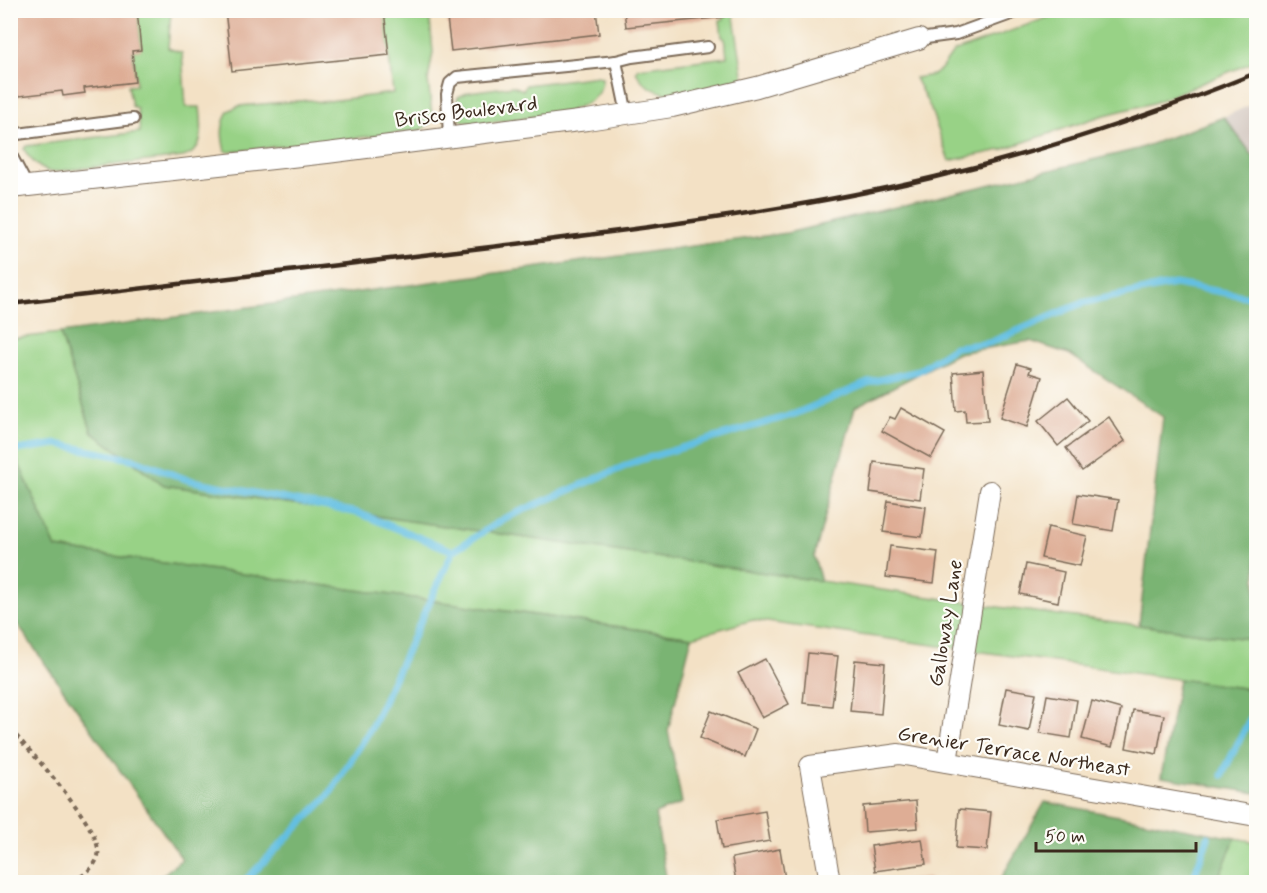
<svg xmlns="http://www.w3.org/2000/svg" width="1267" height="893" font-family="Mynerve,sans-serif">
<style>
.industrial{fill:#cec1b9}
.green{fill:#98d286;stroke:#6a7e52;stroke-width:1.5}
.forest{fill:#7ab473;stroke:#5a6f48;stroke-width:1.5}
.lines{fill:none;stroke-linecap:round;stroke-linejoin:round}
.stream{stroke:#64bfe2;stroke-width:7}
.building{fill:#dead95}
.lane-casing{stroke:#7b6a58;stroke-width:14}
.street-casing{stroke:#7b6a58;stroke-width:22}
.path{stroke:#7b6a58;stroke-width:4;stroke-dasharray:4.5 4.5;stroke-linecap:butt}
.lane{stroke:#fff;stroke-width:10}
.street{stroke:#fff;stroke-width:20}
.rail{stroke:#3b2a1e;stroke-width:4.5}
.labels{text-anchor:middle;stroke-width:4.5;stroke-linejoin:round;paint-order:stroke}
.street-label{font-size:21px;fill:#3b2a1e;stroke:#fdfcf7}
</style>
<rect width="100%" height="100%" fill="#fdfcf7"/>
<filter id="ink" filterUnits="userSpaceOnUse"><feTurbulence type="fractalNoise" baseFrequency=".0167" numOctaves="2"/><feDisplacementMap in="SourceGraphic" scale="12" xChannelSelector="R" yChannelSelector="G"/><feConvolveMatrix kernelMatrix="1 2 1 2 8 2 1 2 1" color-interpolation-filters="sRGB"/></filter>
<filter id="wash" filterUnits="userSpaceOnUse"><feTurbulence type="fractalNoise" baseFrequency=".008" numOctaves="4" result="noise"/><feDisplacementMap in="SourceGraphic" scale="24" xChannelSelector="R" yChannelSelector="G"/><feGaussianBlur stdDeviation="1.35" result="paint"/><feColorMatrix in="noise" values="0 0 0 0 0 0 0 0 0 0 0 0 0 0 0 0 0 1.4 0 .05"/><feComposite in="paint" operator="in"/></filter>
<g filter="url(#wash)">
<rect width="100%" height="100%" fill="#f3e1c5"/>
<polygon class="industrial" points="1256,102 1256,160 1224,117"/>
<g class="green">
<polygon points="1068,10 1256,11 1256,61 1153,103 1101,116 1001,150 949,161 930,107 915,78 933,75 941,69 953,52"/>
<path d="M137,11H171L168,48L182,53L186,107H200C202,125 206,151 183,157L50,172C39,169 29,159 24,149L26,146L140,132L137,109L132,106L128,86L136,85L133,51L141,49Z"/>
<path d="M384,11H429L433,52L428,80L432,115L429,124L419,131L229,152L225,151C221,136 221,125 228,111L239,106L310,100L320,102L393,93Z"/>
<path d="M723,11H733L744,80C711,88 657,111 636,72L638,68L727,57L725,39L722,37L720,20L724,19Z"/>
<polygon points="944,11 982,11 952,21"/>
<path d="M598,76L602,78C603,96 586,105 572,109L571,112L471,125L470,123L461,120L455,109L458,97L469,92L513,86L523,90L526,85Z"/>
<polygon points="60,333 92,432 164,485 1012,609 1256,640 1256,690 753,620 692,637 56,548 11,446 10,339"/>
<polygon points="1235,838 1256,842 1256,882 1217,882"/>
</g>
<g class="forest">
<polygon points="1224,117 1256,160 1256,640 1139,625 1163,417 1069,354 1030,341 958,353 855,407 814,557 821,581 164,485 92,432 60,333 787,233 1138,149"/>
<polygon points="11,446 56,548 692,637 668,730 682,803 655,814 667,882 154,882 182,859 11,615"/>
<polygon points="1179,679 1256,690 1256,793 1161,777"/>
<polygon points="1045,802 1235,838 1217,882 999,882"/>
</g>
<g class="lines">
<g class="stream">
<polyline points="10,451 57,444 136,460 188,480 358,513 453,551"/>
<polyline points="1222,775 1256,707"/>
<polyline points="244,882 329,795 371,728 453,551 505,518 637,461 795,414 870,382 918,371 955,347 989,343 1082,303 1175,284 1256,298"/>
<polyline points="1192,882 1208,837"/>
</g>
</g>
<g id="blocks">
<g class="building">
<polygon points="10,10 137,10 141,50 132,51 135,82 84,88 85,93 63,96 62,91 11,97"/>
<polygon points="225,10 384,10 389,55 232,71"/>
<polygon points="446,10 596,10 599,34 451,51"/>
<polygon points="624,10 723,10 724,17 626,27"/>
<polygon points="1017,364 1031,368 1029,373 1042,377 1027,427 1000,418"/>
<polygon points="983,370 988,421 966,422 965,410 956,411 953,373"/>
<polygon points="1068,397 1088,421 1058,446 1038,421"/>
<polygon points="901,408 945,433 931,458 882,431 890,417 895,419"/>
<polygon points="1109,417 1125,441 1082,471 1066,448"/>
<polygon points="874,462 924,469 920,499 870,492"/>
<polygon points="1078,494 1118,500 1113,531 1073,524"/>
<polygon points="888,501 926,507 922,537 883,532"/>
<polygon points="1048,527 1087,536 1080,566 1041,558"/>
<polygon points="890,546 938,552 934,583 886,577"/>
<polygon points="1026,564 1064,572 1058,602 1020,594"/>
<polygon points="808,653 838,656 832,706 803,703"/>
<polygon points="765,659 789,704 762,718 738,673"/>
<polygon points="855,660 885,663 881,714 850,711"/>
<polygon points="1006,688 1036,693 1029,731 999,725"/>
<polygon points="1047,695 1077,700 1071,738 1040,733"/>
<polygon points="1092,701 1121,709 1112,747 1082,739"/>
<polygon points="1133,710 1164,715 1157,754 1126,748"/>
<polygon points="711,711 756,729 745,757 700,738"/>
<polygon points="916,801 918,828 865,832 863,806"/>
<polygon points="959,809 991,812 987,850 956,848"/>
<polygon points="765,811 770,841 722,849 717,819"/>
<polygon points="922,839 926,864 875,871 871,846"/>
<polygon points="780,849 785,879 766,882 736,882 732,858"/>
<polygon points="929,877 930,882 902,882 902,881"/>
</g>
</g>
</g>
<g filter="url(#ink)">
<use href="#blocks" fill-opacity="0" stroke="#7b6a58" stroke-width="1.5"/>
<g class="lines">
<g class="lane-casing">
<g id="lane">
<polyline points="919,39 956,34 1022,10"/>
<polyline points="616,61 627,114"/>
<polyline points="10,135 133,119"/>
<polyline points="449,138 447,94 450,83 457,77 616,61 632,57 708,47"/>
<polyline points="10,153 28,187"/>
</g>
</g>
<g class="street-casing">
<g id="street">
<polyline points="10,188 327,153 587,120 672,107 757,87 919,39"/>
<polyline points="947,762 990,491"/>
<polyline points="830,882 810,766 899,754 1256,816"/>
</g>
</g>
<path class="path" d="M10,729C30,751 104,829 98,856C95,868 82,876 73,882"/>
<use href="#lane" class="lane"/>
<use href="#street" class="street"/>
<path class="rail" d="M10,304C173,285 336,266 499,246C645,228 792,211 935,177C1045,151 1152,115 1256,73"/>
</g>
</g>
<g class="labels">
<g class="street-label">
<text transform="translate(466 111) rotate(-7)" y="7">Brisco Boulevard</text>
<text transform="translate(945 623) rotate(-81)" y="7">Galloway Lane</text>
<text transform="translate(1014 751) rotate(9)" y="7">Grenier Terrace Northeast</text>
</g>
</g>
<rect width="1267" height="893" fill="none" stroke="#fdfcf7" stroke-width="36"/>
<path d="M1036 842v9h160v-9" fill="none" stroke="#3b2a1e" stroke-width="3"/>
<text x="1045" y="842" font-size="18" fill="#3b2a1e" stroke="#fdfcf7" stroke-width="4.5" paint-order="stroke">50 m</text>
</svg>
